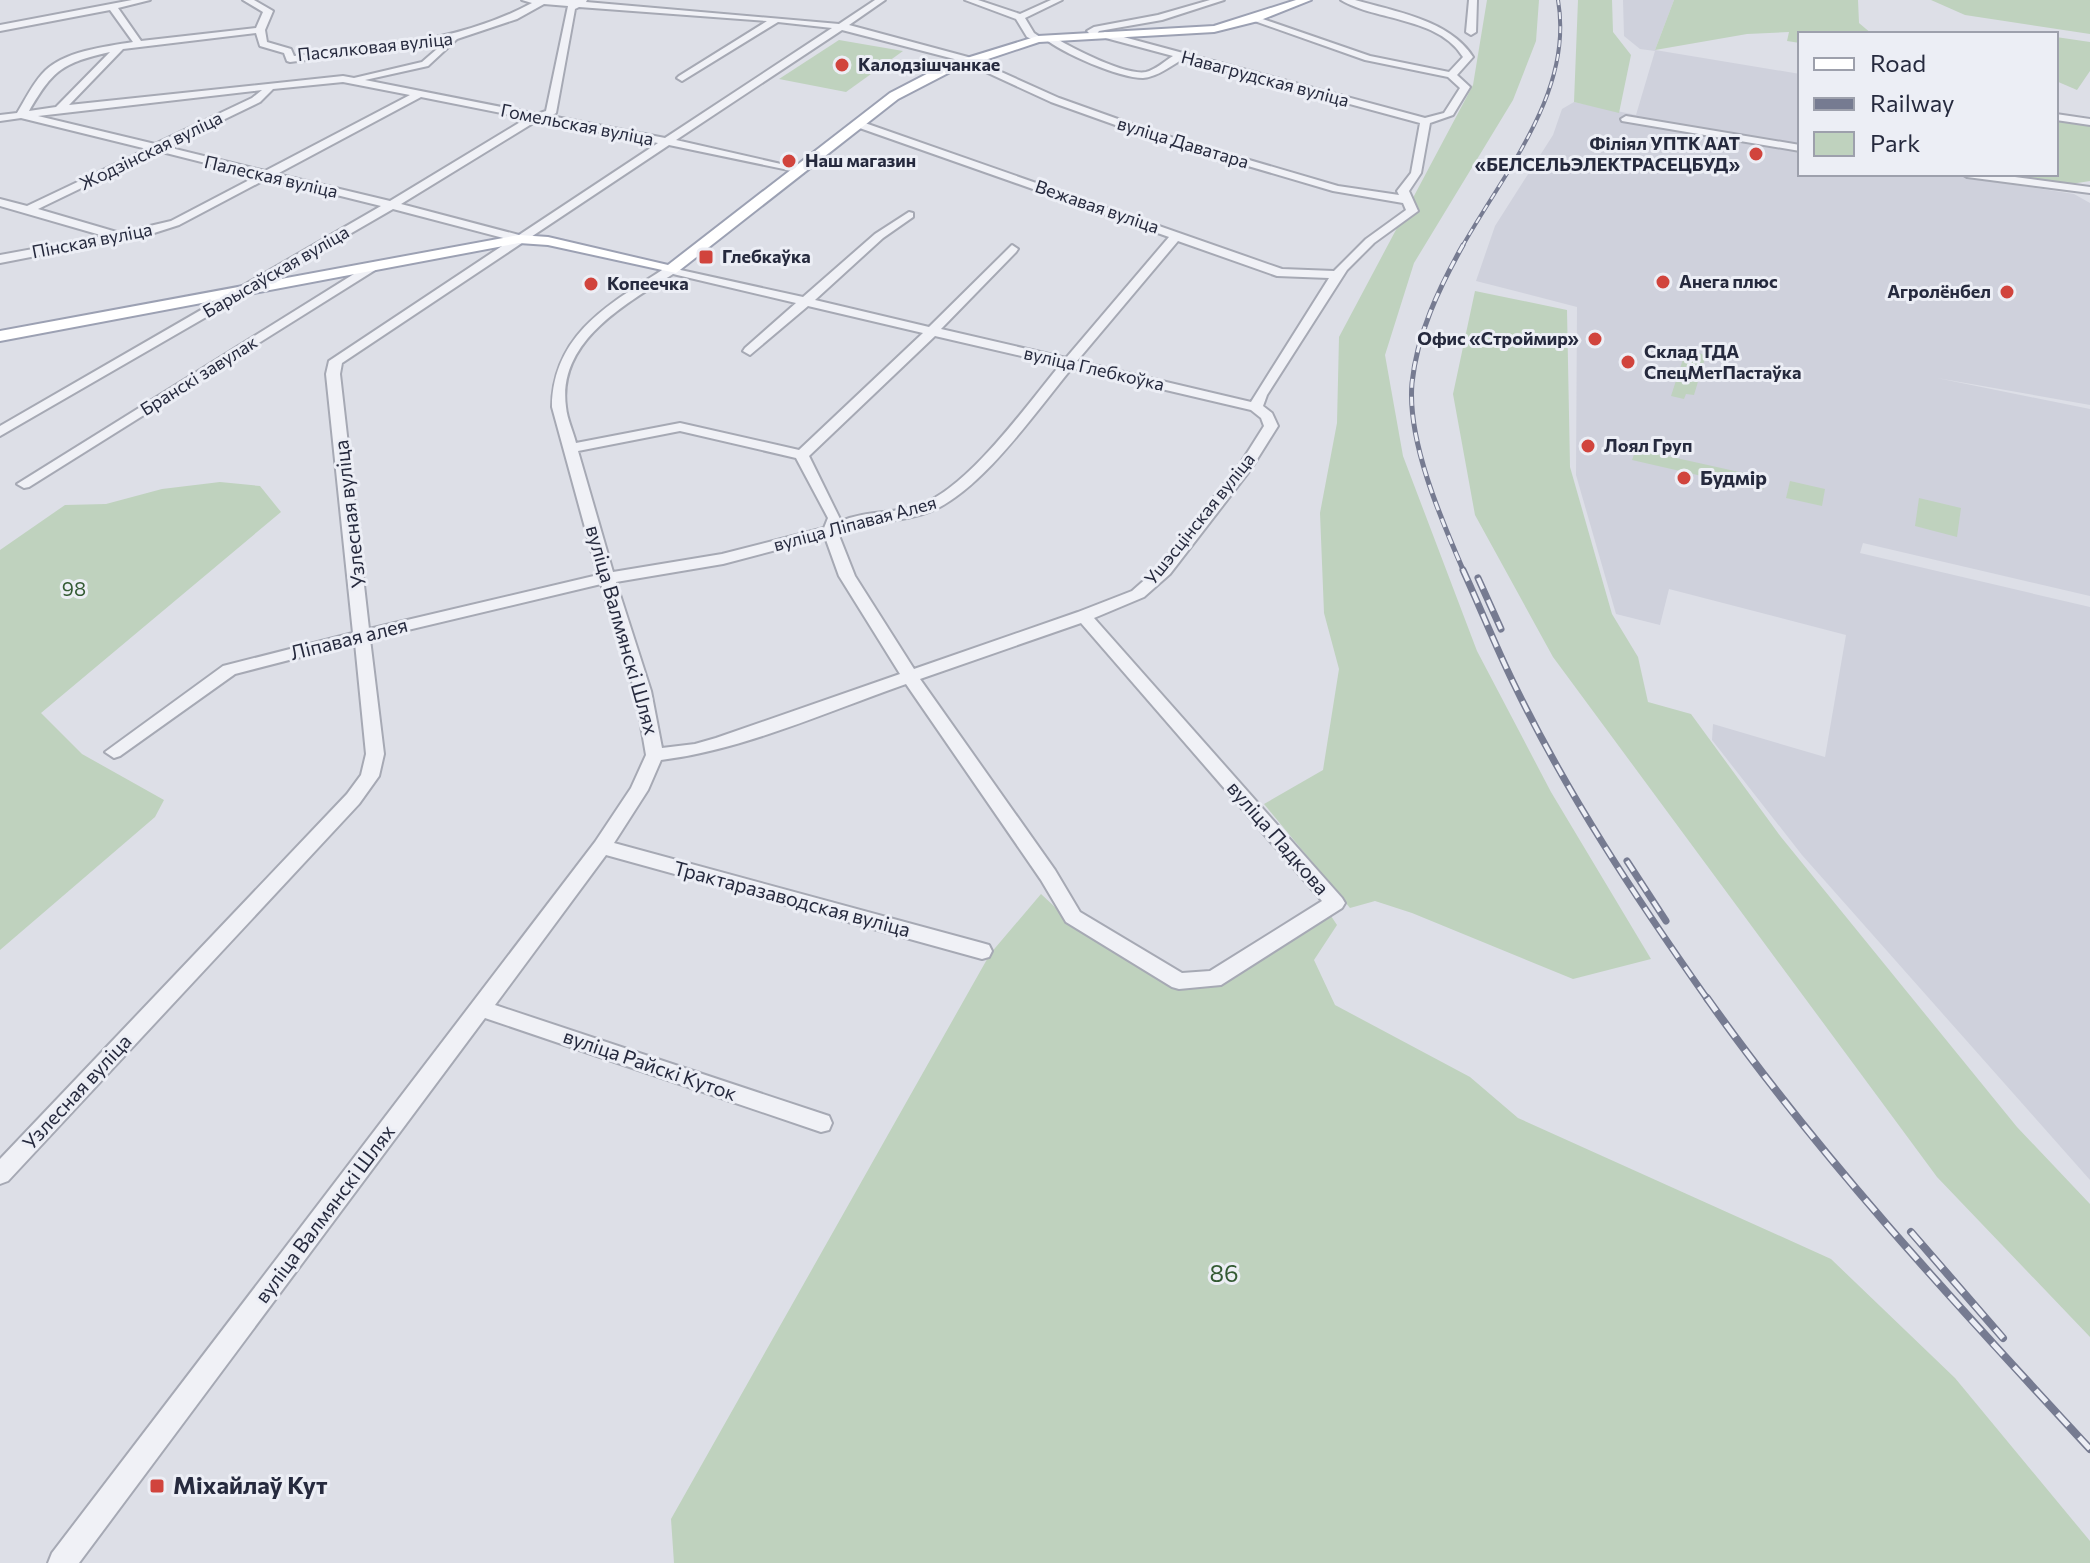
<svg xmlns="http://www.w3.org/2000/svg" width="2090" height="1563" font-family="Commissioner,sans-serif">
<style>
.built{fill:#cfd1dc}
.green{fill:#bfd2be}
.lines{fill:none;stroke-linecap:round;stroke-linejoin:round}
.minor-casing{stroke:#a6a9b4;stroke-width:4}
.major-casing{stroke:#9ca1b3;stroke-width:4}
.minor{fill:#f0f1f6;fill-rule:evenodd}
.major{fill:#fff;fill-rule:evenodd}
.rail-far3-casing{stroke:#767b91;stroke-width:4}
.rail-far2-casing{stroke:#767b91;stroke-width:5}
.rail-far1-casing{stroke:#767b91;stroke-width:7}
.rail-casing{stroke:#767b91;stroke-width:8}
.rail-far3{stroke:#eceef5;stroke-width:2;stroke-dasharray:7;stroke-linecap:butt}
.rail-far2{stroke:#eceef5;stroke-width:3;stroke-dasharray:9;stroke-linecap:butt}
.rail-far1{stroke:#eceef5;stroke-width:4;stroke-dasharray:12;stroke-linecap:butt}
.rail{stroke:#eceef5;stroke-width:5;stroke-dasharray:16;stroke-linecap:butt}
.poi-dot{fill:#d1443d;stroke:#eceef5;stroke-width:3}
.labels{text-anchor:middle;stroke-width:6;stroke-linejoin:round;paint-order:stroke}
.far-street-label{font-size:18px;fill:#262a3e;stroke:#eceef5}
.far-poi-label{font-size:18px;font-weight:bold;fill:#262a3e;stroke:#eceef5;text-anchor:start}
.poi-label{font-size:20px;font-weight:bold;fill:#262a3e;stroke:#eceef5;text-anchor:start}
.street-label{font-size:20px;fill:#262a3e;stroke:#eceef5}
.park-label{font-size:20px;fill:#335a33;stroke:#eceef5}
.near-park-label{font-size:24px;fill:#335a33;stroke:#eceef5}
.near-poi-label{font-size:24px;font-weight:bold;fill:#262a3e;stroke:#eceef5;text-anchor:start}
</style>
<rect width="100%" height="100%" fill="#dddfe7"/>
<polygon class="built" points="1623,0 1674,0 1655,50 1800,74 1800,174 1945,174 2074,194 2090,203 2090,405 1937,378 2090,409 2090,596 1863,543 1860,553 2090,607 2090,1180 1802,855 1712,740 1713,724 1825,757 1846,635 1669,589 1660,625 1616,614 1576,475 1577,307 1476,281 1495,226 1553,135 1562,109 1574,102 1636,115 1655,51 1640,49 1624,36"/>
<g class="green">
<polygon points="1487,0 1539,0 1536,41 1513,100 1414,263 1385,355 1403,456 1477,651 1551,792 1651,959 1573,979 1412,913 1375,901 1350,908 1264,804 1323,770 1339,669 1324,613 1320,513 1337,423 1339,337 1473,85"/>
<polygon points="1578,0 1612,0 1613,32 1631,55 1619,113 1574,102"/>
<polygon points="1674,0 1858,0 1859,23 1872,34 1800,34 1800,43 1787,41 1789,32 1747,34 1655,50"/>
<polygon points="1931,0 2090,0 2090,34 1965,15"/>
<polygon points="2056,37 2090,42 2090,71 2077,90 2056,81"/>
<polygon points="839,40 903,51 846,92 779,79"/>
<polygon points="2056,120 2090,126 2090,181 2071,184 2019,178 2018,174 2056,174"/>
<polygon points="1475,291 1567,310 1570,467 1612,614 1638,657 1648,702 1691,714 1781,837 2017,1127 2090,1204 2090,1337 1937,1177 1553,657 1475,515 1453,394"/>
<polygon points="1686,350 1706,355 1694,395 1686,394 1684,399 1671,396"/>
<polygon points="1636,449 1766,478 1763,490 1632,460"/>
<polygon points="1790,481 1825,489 1822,506 1786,498"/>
<polygon points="220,482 260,486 281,512 41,713 82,754 164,800 155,817 0,950 0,550 65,505 106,504 162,489"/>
<polygon points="1919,498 1961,508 1957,537 1915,526"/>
<polygon points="1041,894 1070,921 1173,987 1216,986 1329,913 1337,925 1314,960 1335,1005 1470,1077 1518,1118 1831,1259 1955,1378 2090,1541 2090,1563 674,1563 671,1519 990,954"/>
</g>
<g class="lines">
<g class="minor-casing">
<g id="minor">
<path d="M132,0H150L118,8L141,41L256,28L263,12L243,0H254L273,11L265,30L267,42L291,49L294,56C376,47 458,43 532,3L522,0H587L586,2L839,24L875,0H885L849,25L968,57L1059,98L1157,133L1338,186L1399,195L1397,191L1411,173L1420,123L1183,59C1171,66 1157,77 1143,78C1119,78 1062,53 1044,38L1052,36C1070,47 1125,76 1146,72C1155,70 1165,61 1173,56L1102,37L1100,35L1105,32L1425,118L1444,113L1460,88L1448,77L1365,60L1249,19L1257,17L1370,56L1449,72L1463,57C1439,17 1376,21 1341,0H1355C1393,11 1450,20 1473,57L1457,75L1470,87L1453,115L1430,123L1421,173L1409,191L1418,211L1374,243L1347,270L1267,395L1263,406L1272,413L1278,426L1251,469L1170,574L1144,597L1094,618L1342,898L1345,903L1342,908L1221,985L1179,989L1172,987L1066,922L1041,880L906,684C828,711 744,750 661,760L648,790L614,843L982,943L989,945L992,951L989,957L982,959L606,855L495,1005L829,1116L832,1123L829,1130L821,1132L485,1018L79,1563H48L52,1553L595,842L631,788L646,755L635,691L601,584L370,639L384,754L379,776L359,804L8,1181L0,1184V1159L347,794L361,775L366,754L355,643L235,674L120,756L114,758L105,752L223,666L353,633L326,374L329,361L511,240L393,209L0,436V426L381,206L268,178L179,225L154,233L0,263V255L104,236L0,206V199L27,206L147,149L21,118L0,121V115L17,113C25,100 32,85 42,74C62,51 104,47 133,42L110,10L0,31V25ZM544,4L568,6L546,111L537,114L365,80L428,66L457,39L517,19ZM579,7L767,21L679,76L677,78L682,81L778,22L832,28L665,138L551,116L556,113L575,9ZM842,30L962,61L1051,102L1149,137L1333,191L1403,203L1406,210L1366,239L1334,271L1282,269L862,122H854V126L1169,237L1066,358L941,329L1016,252L1018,249L1012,245L929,327L815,300L883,238L913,217V213L909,212L875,234L803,297L667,267C611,303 553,333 552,407L598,575L369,629L340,374L342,363L669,145L803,173V169L676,140ZM256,33L260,46L284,53L287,61L290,62L445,42L422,62L354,78L343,76L69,105L123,49ZM110,52L56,107L29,111C53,70 62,63 110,52ZM343,82L410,95L265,171L167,147L260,102L273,89ZM262,90L252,98L155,144L38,116ZM421,97L527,118L390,201L277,174ZM538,120L658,143L519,235L401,204ZM158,151L257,176L171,221L120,233L38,209ZM1178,241L1277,276L1329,278L1251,402L1077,361ZM673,274L796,303L745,348L743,351L750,355L808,306L923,333L799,450L680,423L576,443C573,431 567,419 566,407C557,341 626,304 673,274ZM935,336L1060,365C1026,406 969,487 920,505C895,514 867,510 841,521L809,456ZM1072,368L1251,410L1261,418L1264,426L1240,464L1158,568L1132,591L1078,612L914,669L855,576L838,533C868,521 900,523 929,512C981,492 1036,411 1072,368ZM680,431L796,458L828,518L824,528L722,554L613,572L578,451ZM825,537L839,576L900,674L716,738L695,744L662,748L651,691L616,582L723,564ZM1081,623L1322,901L1210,971L1182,973L1080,912L1055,870L920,679Z"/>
<polygon points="965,0 978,0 1020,14 1051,0 1062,0 1025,18 1034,33 1043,39 1038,42 1027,37 1016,19"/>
<polygon points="1210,0 1224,0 1162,20 1099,31 1094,38 1087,31 1094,27 1158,15"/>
<polygon points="1469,0 1477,0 1476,32 1471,35 1466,32"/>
<polygon points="2056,114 2090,119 2090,125 2056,120"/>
<polygon points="1626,116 1800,145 1800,151 1622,121 1621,119"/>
<polygon points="1962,174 1992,174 2090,187 2090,193 1967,177"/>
<polygon points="370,264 380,267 29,487 24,488 17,484"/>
</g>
</g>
<g class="major-casing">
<polygon id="major" points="1296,0 1311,0 1258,21 1214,32 1039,42 952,71 898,99 676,273 548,245 519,243 0,341 0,331 519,235 548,237 668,265 890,93 944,65 1038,36 1214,26"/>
</g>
<use href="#minor" class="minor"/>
<use href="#major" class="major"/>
<g class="rail-far3-casing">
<path id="rail-far3" d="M1462,247C1504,172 1574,92 1558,0"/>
</g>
<g class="rail-far2-casing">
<path id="rail-far2" d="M1463,245C1439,288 1417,334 1412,383C1407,441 1441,519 1464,572"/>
</g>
<g class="rail-far1-casing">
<g id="rail-far1">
<path d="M1463,570C1480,607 1495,645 1513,682C1567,794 1636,898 1708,1000"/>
<polyline points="1478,578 1501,629"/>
<polyline points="1627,861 1666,921"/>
</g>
</g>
<g class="rail-casing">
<g id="rail">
<path d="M1707,998C1821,1159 1956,1304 2090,1449"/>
<polyline points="1911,1232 2003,1338"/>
</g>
</g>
<use href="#rail-far3" class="rail-far3"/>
<use href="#rail-far2" class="rail-far2"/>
<use href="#rail-far1" class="rail-far1"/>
<use href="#rail" class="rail"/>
</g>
<g class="poi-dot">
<circle cx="842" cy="65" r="8"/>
<circle cx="1756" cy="154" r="8"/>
<circle cx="789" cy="161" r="8"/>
<rect x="698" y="249" width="16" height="16" rx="4"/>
<circle cx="1663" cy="282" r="8"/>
<circle cx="591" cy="284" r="8"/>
<circle cx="2007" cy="292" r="8"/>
<circle cx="1595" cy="339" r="8"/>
<circle cx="1628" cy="362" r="8"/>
<circle cx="1588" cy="446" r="8"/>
<circle cx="1684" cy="478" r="8"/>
<rect x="149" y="1478" width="16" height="16" rx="4"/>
</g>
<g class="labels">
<g class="far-street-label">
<text transform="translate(375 47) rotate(-6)" y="6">Пасялковая вуліца</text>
<text transform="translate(1265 79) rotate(15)" y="6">Навагрудская вуліца</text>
<text transform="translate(577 125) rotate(11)" y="6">Гомельская вуліца</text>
<text transform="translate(1183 143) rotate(17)" y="6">вуліца Даватара</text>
<text transform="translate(151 151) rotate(-26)" y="6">Жодзінская вуліца</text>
<text transform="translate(271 177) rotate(13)" y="6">Палеская вуліца</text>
<text transform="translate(1097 207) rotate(19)" y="6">Вежавая вуліца</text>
<text transform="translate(92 241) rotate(-11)" y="6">Пінская вуліца</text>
<text transform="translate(276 272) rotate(-30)" y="6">Барысаўская вуліца</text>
<text transform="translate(1094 369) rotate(13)" y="6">вуліца Глебкоўка</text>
<text transform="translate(199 376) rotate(-32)" y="6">Бранскі завулак</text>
<text transform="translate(1200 519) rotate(-51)" y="6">Ушэсцінская вуліца</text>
<text transform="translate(855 524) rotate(-15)" y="6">вуліца Ліпавая Алея</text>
</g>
<g class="far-poi-label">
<text x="858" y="71">Калодзішчанкае</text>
<text x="1740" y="150" text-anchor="end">Філіял УПТК ААТ<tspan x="1740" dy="21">«БЕЛСЕЛЬЭЛЕКТРАСЕЦБУД»</tspan></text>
<text x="805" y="167">Наш магазин</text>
<text x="722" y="263">Глебкаўка</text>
<text x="1679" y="288">Анега плюс</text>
<text x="607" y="290">Копеечка</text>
<text x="1991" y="298" text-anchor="end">Агролёнбел</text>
<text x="1579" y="345" text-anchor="end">Офис «Строймир»</text>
<text x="1644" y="358">Склад ТДА<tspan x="1644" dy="21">СпецМетПастаўка</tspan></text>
<text x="1604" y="452">Лоял Груп</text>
</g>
<g class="poi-label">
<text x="1700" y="485">Будмір</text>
</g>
<g class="street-label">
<text transform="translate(350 514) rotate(-97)" y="7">Узлесная вуліца</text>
<text transform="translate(622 630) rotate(74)" y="7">вуліца Валмянскі Шлях</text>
<text transform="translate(349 639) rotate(-14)" y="7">Ліпавая алея</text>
<text transform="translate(1278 838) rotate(49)" y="7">вуліца Падкова</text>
<text transform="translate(792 899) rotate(15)" y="7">Трактаразаводская вуліца</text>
<text transform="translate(650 1065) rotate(19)" y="7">вуліца Райскі Куток</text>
<text transform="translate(77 1092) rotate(-47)" y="7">Узлесная вуліца</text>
<text transform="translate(325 1214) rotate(-53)" y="7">вуліца Валмянскі Шлях</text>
</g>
<g class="park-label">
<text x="74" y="596">98</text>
</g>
<g class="near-park-label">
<text x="1224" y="1282">86</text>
</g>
<g class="near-poi-label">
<text x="173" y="1494">Міхайлаў Кут</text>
</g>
</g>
<rect x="1798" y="32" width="260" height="144" fill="#eceef5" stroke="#9da0ac" stroke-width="2"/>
<rect x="1814" y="58" width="40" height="12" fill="#ffffff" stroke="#9da0ac" stroke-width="2"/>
<text x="1870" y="72" font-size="24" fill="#262a3e">Road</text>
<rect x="1814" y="98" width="40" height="12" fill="#767b91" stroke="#9da0ac" stroke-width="2"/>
<text x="1870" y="112" font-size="24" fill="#262a3e">Railway</text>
<rect x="1814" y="132" width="40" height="24" fill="#bfd2be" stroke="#9da0ac" stroke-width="2"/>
<text x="1870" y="152" font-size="24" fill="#262a3e">Park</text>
</svg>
